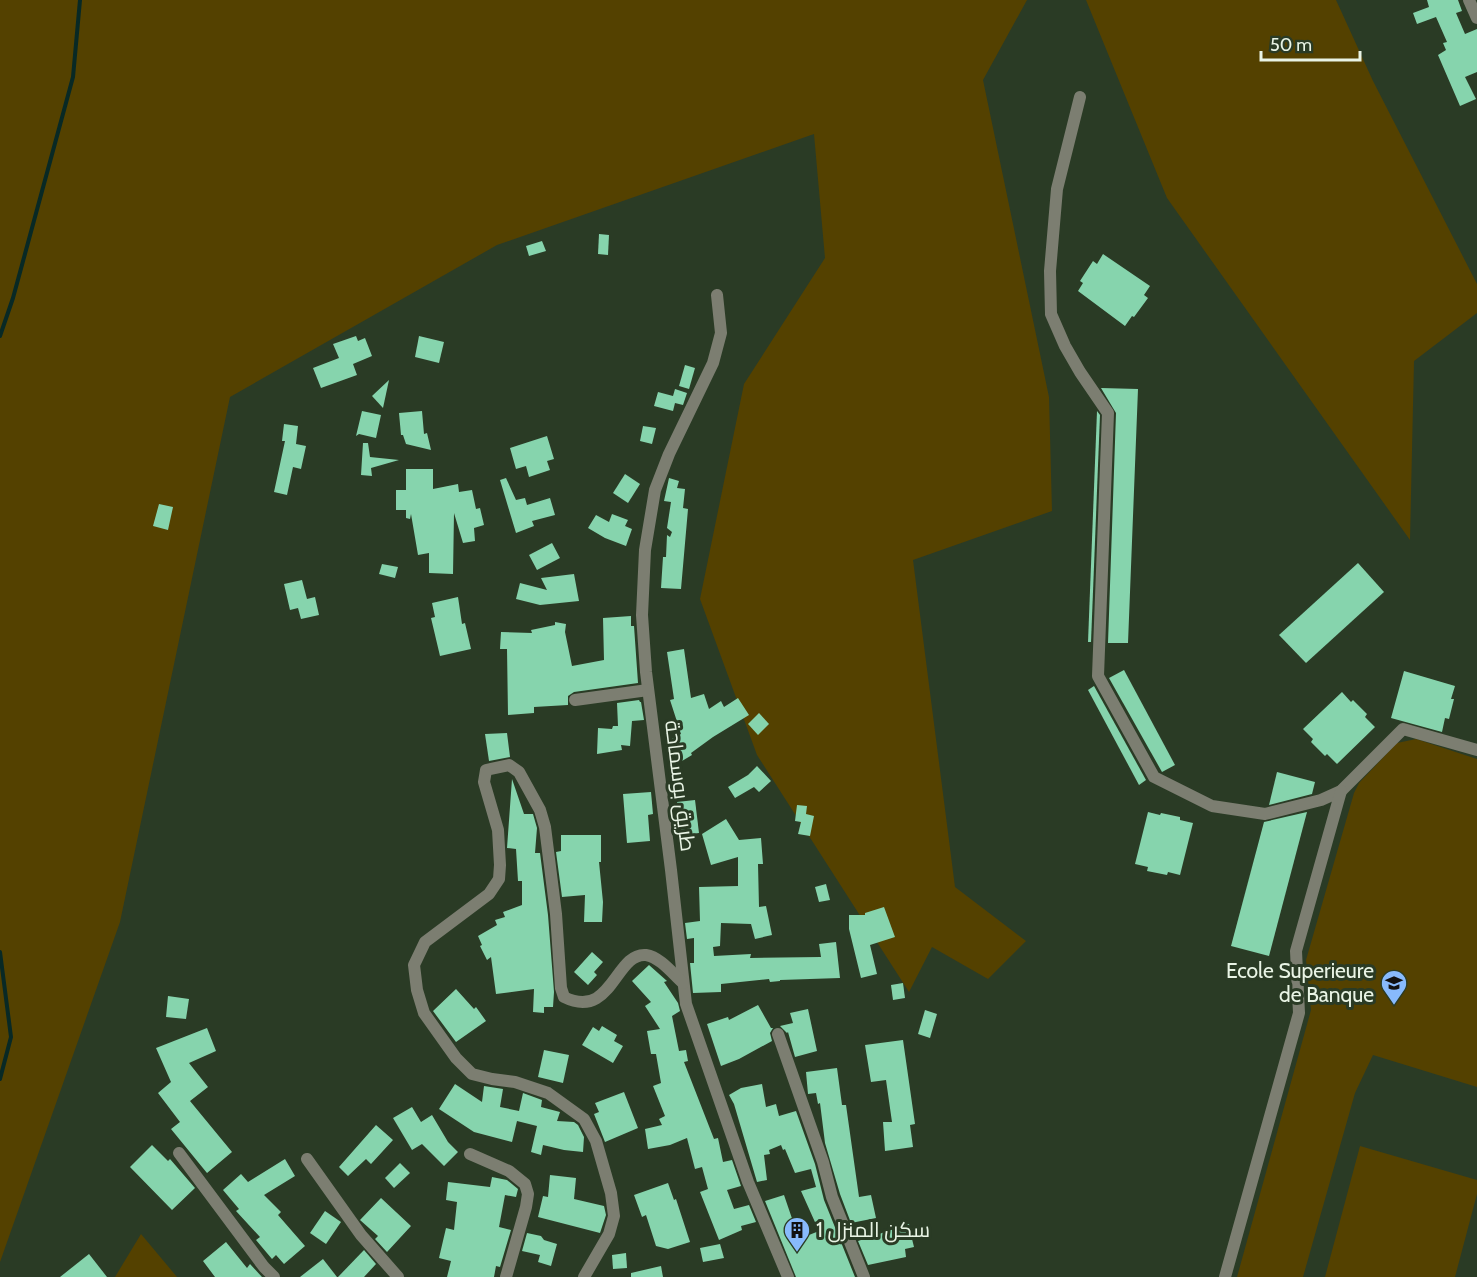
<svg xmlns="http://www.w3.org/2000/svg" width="1477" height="1277" font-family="Cabin,Cairo,sans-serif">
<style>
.green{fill:#544100}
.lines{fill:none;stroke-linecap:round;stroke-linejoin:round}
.stream{stroke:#082925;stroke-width:4}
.building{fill:#86d4ad}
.street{stroke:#7c7e71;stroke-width:12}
.labels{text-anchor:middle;stroke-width:6;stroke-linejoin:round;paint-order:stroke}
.street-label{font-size:21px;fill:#e9f4e5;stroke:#2a3b25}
.poi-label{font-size:21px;fill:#e9f4e5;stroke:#2a3b25;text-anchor:end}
</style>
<rect width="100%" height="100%" fill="#2a3b25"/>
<g class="green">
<polygon points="0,0 1027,0 983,80 1049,397 1052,511 913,560 955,887 1026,941 988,979 932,947 909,992 757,755 700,599 744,384 825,258 814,134 497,245 230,397 120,922 0,1262"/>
<polygon points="1086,0 1336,0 1373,81 1477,284 1477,313 1414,361 1410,540 1167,198"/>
<polygon points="1416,739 1477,759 1477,1087 1373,1055 1355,1093 1303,1277 1237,1277 1311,1010 1306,960 1354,793 1359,783 1397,743"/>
<polygon points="1360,1146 1477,1180 1477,1194 1455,1277 1325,1277"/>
<polygon points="141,1234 177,1277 115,1277"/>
</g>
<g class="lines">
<g class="stream">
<polyline points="0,336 13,298 73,77 80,0"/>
<polyline points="0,952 11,1037 0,1079"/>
</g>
</g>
<g class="building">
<polygon points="1427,0 1458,0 1462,11 1456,13 1465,34 1477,29 1477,72 1465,77 1476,99 1460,106 1438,55 1446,50 1443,43 1447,42 1436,17 1417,24 1413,13 1429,7"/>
<polygon points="599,234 609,235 608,255 598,254"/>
<polygon points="542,241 546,251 529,256 526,246"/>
<polygon points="1103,254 1150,286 1144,295 1148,298 1134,317 1132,316 1125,326 1078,291 1083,283 1080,281 1093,261 1097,264"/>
<polygon points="356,336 358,341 365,338 372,356 353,364 357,375 321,388 313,368 339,358 333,344"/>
<polygon points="419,336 444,342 439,363 415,357"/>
<polygon points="685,365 695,368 689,389 679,386"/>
<polygon points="389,380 383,408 372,396"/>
<polygon points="1101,388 1138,389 1128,643 1108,643 1116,413"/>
<polygon points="675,389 687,393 683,405 675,403 673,411 654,406 658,392 673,396"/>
<polygon points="362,411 381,415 376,438 359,434 356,436"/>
<polygon points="422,411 424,434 427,433 431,450 406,444 403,435 401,435 399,413"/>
<polygon points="1097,411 1100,415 1091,642 1088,642"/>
<polygon points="284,424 298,426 296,444 306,446 301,469 293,467 287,495 274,492 285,441 282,441"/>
<polygon points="643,426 656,428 652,444 640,441"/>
<polygon points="547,436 554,459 547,461 550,470 529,477 526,466 516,469 510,448"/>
<polygon points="363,443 368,443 370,457 399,460 371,468 372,476 361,475"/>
<polygon points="406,469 433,469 433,489 458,484 459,492 472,490 476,509 480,508 484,525 474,528 475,541 463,543 454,513 453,574 429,573 429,553 418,555 411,514 410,519 406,518 406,510 396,510 396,490 406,490"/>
<polygon points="625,474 640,484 628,503 613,493"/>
<polygon points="506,478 516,500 525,498 527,505 550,498 555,515 532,521 534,526 516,533 500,480"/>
<polygon points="669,478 679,481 677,488 685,489 683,508 688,509 681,589 661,588 663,557 666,557 667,535 670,537 672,532 667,528 671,502 664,501"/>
<polygon points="159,504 173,507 168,530 153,526"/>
<polygon points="612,514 628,520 625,526 632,529 626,546 605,538 588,528 596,515 609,522"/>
<polygon points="552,543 560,558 537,570 529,555"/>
<polygon points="1358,563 1384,592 1306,663 1279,635"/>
<polygon points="382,564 398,567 395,578 379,574"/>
<polygon points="574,574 579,601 540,605 516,599 520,583 547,590 541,578"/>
<polygon points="302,580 307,599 315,597 319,615 301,619 298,608 290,610 284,584"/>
<polygon points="458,597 462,624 465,623 471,649 440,656 431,618 435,617 432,603"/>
<polygon points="631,616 631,626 634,626 638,683 574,692 568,696 568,705 534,707 534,713 508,715 507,649 500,649 501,632 532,633 531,630 555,625 555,622 566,624 565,632 572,666 604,660 603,618"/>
<polygon points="684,649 691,698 704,694 709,709 721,701 724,707 738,698 749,715 713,737 691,753 692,755 682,761 672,739 681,734 670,700 674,699 667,652"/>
<polygon points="1124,670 1175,765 1162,772 1109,678"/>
<polygon points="1404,671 1455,686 1451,699 1454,699 1449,719 1445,718 1442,732 1391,718"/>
<polygon points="1094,686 1146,780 1139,785 1088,690"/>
<polygon points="1342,692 1351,702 1353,700 1367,714 1365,717 1375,727 1337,764 1327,754 1325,756 1311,742 1313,739 1303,729"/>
<polygon points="639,700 640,702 641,702 644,720 632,721 630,746 621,745 622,750 597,754 598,728 612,729 613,726 618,726 617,703"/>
<polygon points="759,713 769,724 758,735 748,724"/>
<polygon points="507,733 510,757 489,761 485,734"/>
<polygon points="757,766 771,781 759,792 754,787 735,798 728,787 748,775"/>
<polygon points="1277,772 1315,782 1312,794 1269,805"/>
<polygon points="512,779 524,814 533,814 537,828 535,853 540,853 548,915 554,992 553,1007 544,1007 544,1013 533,1012 534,989 496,994 491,957 487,960 480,946 482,945 478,936 497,925 495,920 505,917 503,912 522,905 522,881 518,881 516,849 507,848"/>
<polygon points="651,792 653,814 648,815 650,841 627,843 623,794"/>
<polygon points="695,800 699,833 682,835 677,802"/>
<polygon points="797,805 807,806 806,814 814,816 810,836 798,834 801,822 795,821"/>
<polygon points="1148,812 1160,815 1161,813 1180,817 1180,820 1193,823 1180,875 1168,872 1167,875 1147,871 1148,867 1135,864"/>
<polygon points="1307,812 1269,956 1231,946 1264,822"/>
<polygon points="726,819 739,840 761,838 763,864 758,864 759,907 766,906 772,935 755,939 751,924 721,923 720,946 713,947 714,956 751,954 750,958 821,957 819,944 836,942 840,978 780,980 780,981 770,982 769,979 721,984 721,992 693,993 690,963 694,963 694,938 687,939 685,923 700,921 699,887 738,886 738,857 711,865 702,834"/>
<polygon points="561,835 601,835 601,862 599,862 603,902 602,922 584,922 585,895 562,897 556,852 561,851"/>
<polygon points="826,884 830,900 819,902 815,887"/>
<polygon points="884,907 895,937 870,945 877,974 861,978 849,929 849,915 865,915 865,913"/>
<polygon points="592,952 603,962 594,972 597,975 588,985 574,972"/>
<polygon points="649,965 667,981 664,982 678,1003 680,1011 672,1016 679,1051 686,1050 688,1061 684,1062 714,1139 718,1138 723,1162 732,1160 741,1186 727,1190 734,1209 749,1205 756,1222 741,1226 742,1230 719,1240 700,1192 708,1189 702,1167 695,1169 687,1138 670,1145 648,1149 645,1129 662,1125 659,1119 665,1116 653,1086 661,1083 656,1054 651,1054 647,1031 660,1029 645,1006 651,1002 632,981"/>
<polygon points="903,983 905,998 893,1000 891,985"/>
<polygon points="456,989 474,1009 476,1007 486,1021 456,1042 433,1011"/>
<polygon points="168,996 189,999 186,1019 166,1017"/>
<polygon points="758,1005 771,1028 773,1028 770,1033 772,1041 739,1059 721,1066 707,1024 728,1017 729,1020"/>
<polygon points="808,1009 817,1051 795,1057 788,1032 787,1033 780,1026 793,1023 790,1013"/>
<polygon points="925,1010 937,1014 930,1038 918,1034"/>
<polygon points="602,1026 617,1035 614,1041 623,1046 613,1063 582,1045 593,1027 599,1031"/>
<polygon points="207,1028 216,1051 189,1063 208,1087 190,1101 232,1152 207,1173 171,1129 180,1122 158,1093 171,1082 156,1048"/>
<polygon points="903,1040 915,1124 910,1125 913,1147 885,1151 883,1122 892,1122 886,1080 871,1082 865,1045"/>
<polygon points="544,1050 569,1055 563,1083 538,1077"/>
<polygon points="837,1068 842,1105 846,1105 859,1197 871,1195 876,1218 851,1223 840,1194 825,1143 820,1103 818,1104 816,1093 808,1094 806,1072"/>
<polygon points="455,1084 482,1102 484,1086 503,1089 500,1107 519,1111 523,1093 542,1100 541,1107 560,1112 557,1121 574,1122 578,1125 584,1137 583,1152 564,1150 543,1145 541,1155 531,1152 537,1126 517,1121 512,1142 474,1132 439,1109"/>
<polygon points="762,1084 766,1107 776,1104 779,1116 796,1111 815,1164 824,1200 855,1277 796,1277 765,1201 784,1195 799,1239 819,1231 801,1191 816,1187 811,1169 795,1173 785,1149 783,1150 781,1145 769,1150 770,1154 764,1155 767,1180 757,1182 734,1104 729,1095 741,1088"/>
<polygon points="624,1092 638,1128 605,1142 594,1114 599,1112 595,1103"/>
<polygon points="412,1107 421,1122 432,1115 448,1142 458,1152 444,1166 422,1144 412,1150 393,1118"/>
<polygon points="376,1125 393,1140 371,1164 366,1159 348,1176 339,1167"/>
<polygon points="152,1145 168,1161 170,1159 195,1188 172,1210 130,1167"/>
<polygon points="285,1159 295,1176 264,1195 281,1212 278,1215 305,1246 284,1264 276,1255 272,1259 256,1240 260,1237 236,1211 239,1209 223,1190 241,1174 248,1182"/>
<polygon points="400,1163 410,1173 394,1188 385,1178"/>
<polygon points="550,1175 576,1178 574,1199 604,1206 606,1215 600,1233 538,1217 543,1196 548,1197"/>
<polygon points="492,1177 507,1180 518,1189 516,1197 505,1195 499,1227 511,1230 500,1267 496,1266 494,1277 447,1277 451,1261 439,1258 446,1228 454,1230 457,1202 446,1200 448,1182 490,1187"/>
<polygon points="668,1183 674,1200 676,1199 690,1242 668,1249 656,1246 646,1215 642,1217 634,1195"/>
<polygon points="381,1198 411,1226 387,1252 375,1239 378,1236 360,1220"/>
<polygon points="325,1211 341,1222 326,1244 310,1233"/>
<polygon points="909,1224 910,1229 930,1228 931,1238 912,1239 914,1247 905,1249 906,1257 868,1265 858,1241"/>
<polygon points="527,1233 541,1236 544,1240 557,1244 551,1266 538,1262 540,1255 522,1251"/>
<polygon points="226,1242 247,1268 250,1264 262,1277 215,1277 203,1261"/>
<polygon points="720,1244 724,1258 703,1262 700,1248"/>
<polygon points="364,1250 376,1264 364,1277 338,1277"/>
<polygon points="626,1253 627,1268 613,1269 612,1255"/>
<polygon points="89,1254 107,1277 60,1277"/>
<polygon points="323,1259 337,1277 300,1277"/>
<polygon points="661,1266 663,1277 631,1277 631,1273"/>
</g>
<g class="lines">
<g class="street">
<polyline points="1469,0 1477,18"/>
<polyline points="1080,97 1057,189 1050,271 1051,314 1065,346 1080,372 1108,413 1098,676 1154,777 1212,806 1265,814 1321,800 1341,791 1403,729 1477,750"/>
<polyline points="717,295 721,333 713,363 669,454 655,490 645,550 642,615 646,672 671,870 686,1004 748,1182 788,1277"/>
<polyline points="575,700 648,690"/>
<polyline points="778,1034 823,1162 832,1197 864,1277"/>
<polyline points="179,1153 264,1267 274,1277"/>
<polyline points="470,1154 509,1171 525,1184 528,1194 526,1207 506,1277"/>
<polyline points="307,1159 361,1235 398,1277"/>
<path d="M584,1277L609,1234L614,1216L611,1193L596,1141L584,1119L548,1093L515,1082L492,1079L472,1074L456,1058L424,1013L417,990L414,965L425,942L489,894L499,879L500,865L498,830L484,782L486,770L509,765L519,772L540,810L545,827L556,914L561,988L564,997C612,1021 615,952 646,955C660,957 673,974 683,983"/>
<polyline points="1225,1277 1299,1013 1296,951 1341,791"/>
</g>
</g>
<defs>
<g id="university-pin" transform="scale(1.35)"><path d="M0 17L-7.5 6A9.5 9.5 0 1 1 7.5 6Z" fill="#88bafc" stroke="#2a3b25"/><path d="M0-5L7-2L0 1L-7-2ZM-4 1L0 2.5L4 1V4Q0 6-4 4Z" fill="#111"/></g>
<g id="building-pin" transform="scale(1.35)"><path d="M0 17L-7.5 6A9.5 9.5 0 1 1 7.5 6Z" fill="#88bafc" stroke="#2a3b25"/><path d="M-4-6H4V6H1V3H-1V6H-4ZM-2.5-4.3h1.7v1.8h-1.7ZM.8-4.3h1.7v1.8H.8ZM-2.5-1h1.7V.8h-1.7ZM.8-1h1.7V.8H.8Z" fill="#111"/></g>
</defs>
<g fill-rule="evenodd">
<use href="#university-pin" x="1394" y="983"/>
<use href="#building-pin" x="797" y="1230"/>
</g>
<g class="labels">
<g class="street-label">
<text transform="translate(680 786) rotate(83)" y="7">طريق بوسماحة</text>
</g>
<g class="poi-label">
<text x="1374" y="978">Ecole Superieure<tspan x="1374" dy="24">de Banque</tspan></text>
<text x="816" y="1237" text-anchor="start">سكن المنزل 1</text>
</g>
</g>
<path d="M1261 51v9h99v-9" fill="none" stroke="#e9f4e5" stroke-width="3"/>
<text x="1270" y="51" font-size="18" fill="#e9f4e5" stroke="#2a3b25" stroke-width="4.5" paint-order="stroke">50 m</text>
</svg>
